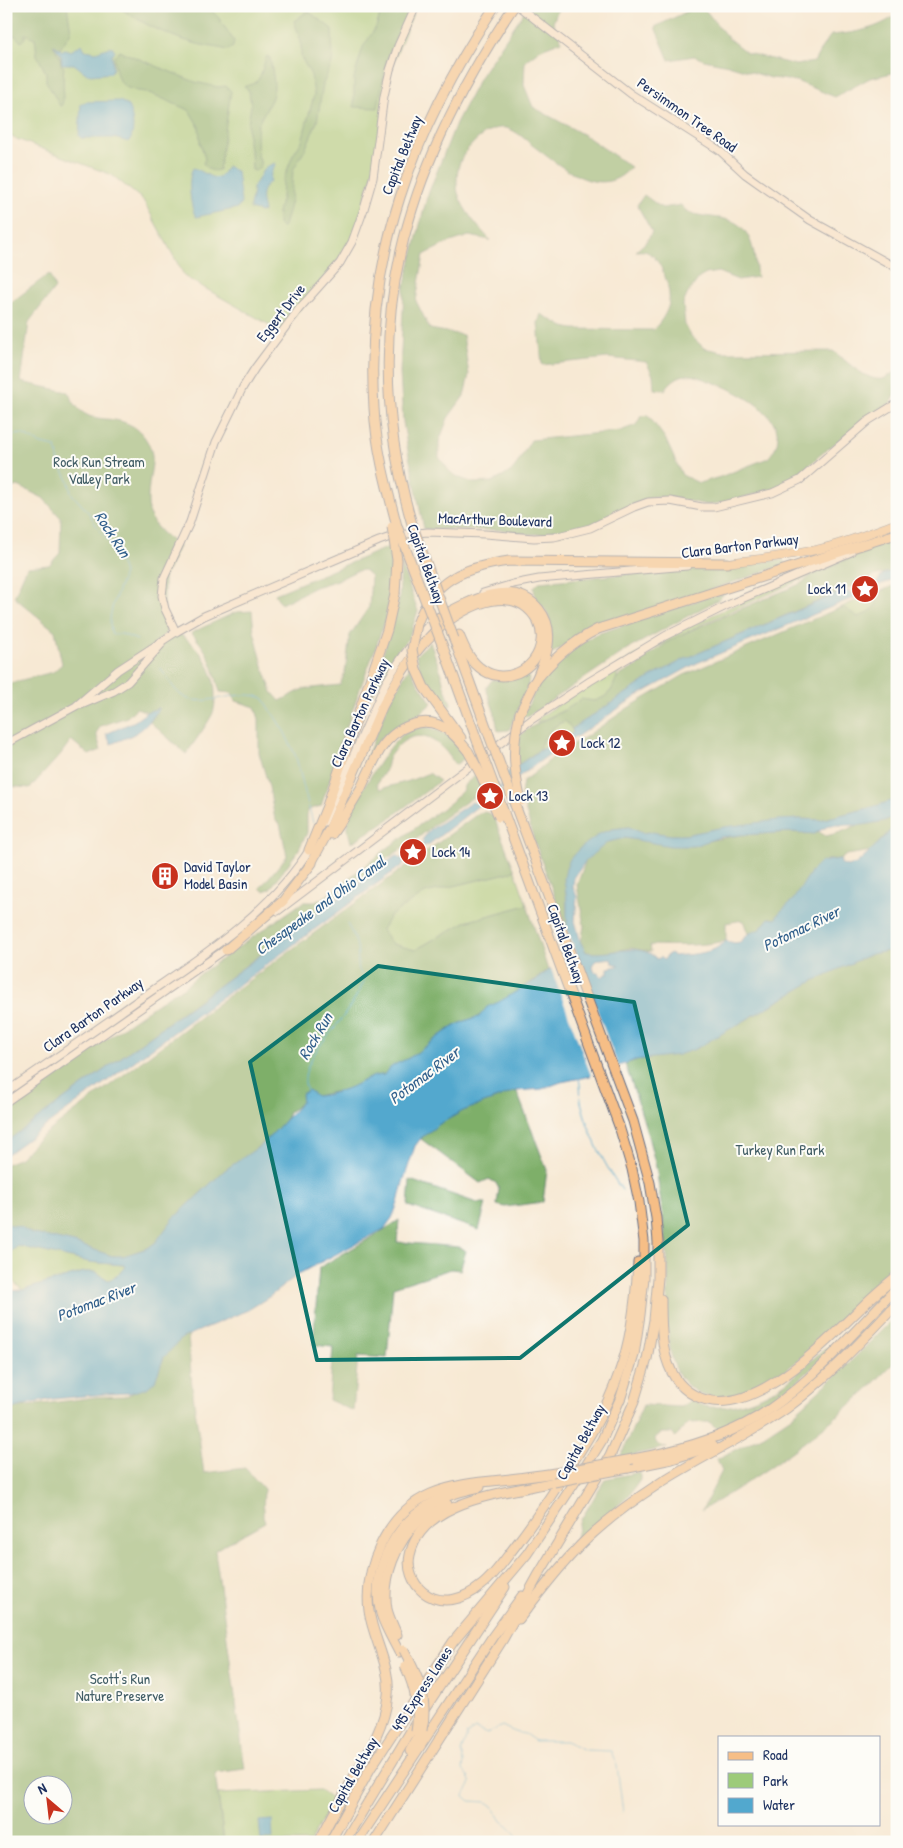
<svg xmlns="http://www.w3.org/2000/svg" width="903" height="1848" font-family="'Patrick Hand',sans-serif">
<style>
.green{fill:#9dcb79;stroke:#5c7d6c}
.forest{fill:#7eaf69;stroke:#4c6f64;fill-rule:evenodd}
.water{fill:#52a8ce;stroke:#366c96;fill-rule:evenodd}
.pier{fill:#f7e9d4}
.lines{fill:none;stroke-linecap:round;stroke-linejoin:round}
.stream{stroke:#52a8ce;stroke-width:1}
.secondary-casing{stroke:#687087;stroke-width:9}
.primary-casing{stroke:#687087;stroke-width:9}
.highway-casing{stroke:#687087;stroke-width:11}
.secondary{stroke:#fbe5cf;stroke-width:7}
.primary{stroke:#f6be86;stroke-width:8}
.highway{stroke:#f6be86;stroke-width:9}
.highway-bridge-casing{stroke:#687087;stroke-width:11;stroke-linecap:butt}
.highway-bridge{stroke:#f6be86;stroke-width:9}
.marked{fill:none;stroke:#0f766e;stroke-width:4;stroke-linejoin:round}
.labels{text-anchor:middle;stroke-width:4;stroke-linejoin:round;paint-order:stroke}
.street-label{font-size:15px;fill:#1b2f5e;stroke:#fdfcf7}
.park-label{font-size:15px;fill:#425e66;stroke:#fdfcf7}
.poi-label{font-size:15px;fill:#1b2f5e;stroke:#fdfcf7;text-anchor:start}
.water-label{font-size:16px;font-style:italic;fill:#315f8b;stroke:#fdfcf7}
</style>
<rect width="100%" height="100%" fill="#fdfcf7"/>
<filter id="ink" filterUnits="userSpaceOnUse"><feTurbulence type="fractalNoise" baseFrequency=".02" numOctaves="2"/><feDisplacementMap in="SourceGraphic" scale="10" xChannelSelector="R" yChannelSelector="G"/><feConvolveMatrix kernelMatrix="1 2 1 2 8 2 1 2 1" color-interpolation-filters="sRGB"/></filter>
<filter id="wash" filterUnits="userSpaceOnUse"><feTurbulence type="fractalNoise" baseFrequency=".0096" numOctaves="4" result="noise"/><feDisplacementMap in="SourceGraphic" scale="20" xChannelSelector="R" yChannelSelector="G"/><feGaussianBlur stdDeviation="1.12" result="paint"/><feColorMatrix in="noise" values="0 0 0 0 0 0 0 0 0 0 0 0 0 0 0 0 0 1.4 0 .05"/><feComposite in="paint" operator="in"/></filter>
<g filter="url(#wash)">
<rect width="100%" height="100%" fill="#f7e9d4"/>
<g class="green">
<polygon points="6,6 416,6 390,70 376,161 352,242 282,332 185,277 143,200 112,175 6,135"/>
<path d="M897,537L706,622L653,649L632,665L617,674C617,686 606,700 593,701C589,701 585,700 580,700L573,706L536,723L540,717C576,693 612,668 650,647C728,604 813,571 897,537Z"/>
<path d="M878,591L880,594C875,609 874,612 858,617L844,608L837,609Z"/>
<path d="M565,721L570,725L573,733L549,750L542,749L539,750C542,737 552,726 565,721Z"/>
<polygon points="515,871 527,905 465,922 415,950 392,944 381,930 389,916 425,893"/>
<polygon points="18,1246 89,1262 123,1265 125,1268 114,1278 108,1280 96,1272 84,1272 23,1290 6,1276 6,1255"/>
<polygon points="320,1790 333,1800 310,1842 224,1842 218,1794"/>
</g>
<g class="forest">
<path d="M13,6H67L71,32L60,49L53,45L60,58L61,65L64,67C62,81 65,91 62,106H60L46,81V73L37,55L35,38L25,34V38L21,42L15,35L9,40L6,39V20Z"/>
<path d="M117,6H207L218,17L234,41L233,47L228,50C216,47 202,46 190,42C164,34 139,22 117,6Z"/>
<polygon points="383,6 412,6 399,30 386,62 378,108 354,107 354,78 363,47 376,27"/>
<path d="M528,6H559L553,23L562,41L541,49L525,61L524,85L533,107L586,136L631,167C601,203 559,165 532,145C525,139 515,130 506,128C488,125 466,147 460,162C457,169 456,186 458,193C464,212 477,225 490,240L469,236L445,244L424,255L416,301L430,329L463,335L469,375L464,396L448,418L439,442V457L450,472L460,478L474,483L492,482L504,476L514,469L531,440L620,431L636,425L641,416L648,415L665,438L682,475L699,483L720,477L768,458C802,422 738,390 709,381C703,379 693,374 687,375C678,375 669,383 665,390L654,389L653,375L646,362L608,358L542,365L538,323L541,314L564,327L573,329L653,330C659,324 665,316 668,307C673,293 662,258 647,252C644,250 639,251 636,251L646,242L652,232L637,205L644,195L662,208L681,205C690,221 724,213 739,225C754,236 755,260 757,277L738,280L718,272L706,274L699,278L688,293L683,304L685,325L691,336L704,348L723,352L833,351C846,360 866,382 883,379C887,377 892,374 897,371V392L895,393L891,403L874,413L819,456L796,479L778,488L726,502L707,505L675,498L658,497L650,498L630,506L595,524L559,534H526L504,530L424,529L408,451L403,422L400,373L404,288L427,197L456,123L480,77Z"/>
<path d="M698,6H702L728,38L747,53L796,65L814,62L822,47L831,35C854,33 879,29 897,14V72L870,78L835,97L796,81L771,78L728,65L704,60L694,56L669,60L655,27Z"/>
<polygon points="308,11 332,29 333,61 323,84 317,122 305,150 293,170 291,201 284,226 281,228 278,224 278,212 282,196 283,181 293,155 302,141 314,95 311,75 301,57 301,41 294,21"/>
<path d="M120,51L195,82L218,87L226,86L231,91L219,170C212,172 207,170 203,163L205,159L200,142L199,127L189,110C175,105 163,98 149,93C145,91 139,92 134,90C116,86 116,73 114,57Z"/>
<path d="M267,56L270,58C272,71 277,87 271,100C267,108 262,116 258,124C257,128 257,151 258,155C259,159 261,162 261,166L255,171L252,170L251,153L248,144V124L251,105L249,91L244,86C264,84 260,70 267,56Z"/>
<path d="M49,274L55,288L29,322L21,382L68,392C73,401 77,410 87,415C92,418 99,418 105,419C123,420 138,425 147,441C153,450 153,460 151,471C145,510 145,523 179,546L164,578V615L169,627L164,635L150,648L176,632C199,645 216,669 215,696C215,702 215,709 212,715C205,728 195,741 186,754L150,722L159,708L147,712L137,708L127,717L101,726L96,733L101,750L89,755L71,740L61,754L30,788L6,786V684L53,672L62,664L55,631L14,597L27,567L49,565L60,553L61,518L43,498L18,486L6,489V304H9Z"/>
<path d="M897,537V570L873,576L846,589L685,659L651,677L572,729L565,721C552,726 542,737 539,750L517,766L518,737C536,720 561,716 581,699L595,701L604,697L611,691L617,677L637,666L646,657L674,638L721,617L800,584L813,575Z"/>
<path d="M391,546C400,599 374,649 357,697C344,733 334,770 321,806L307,810V833L298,851L270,889L263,891L260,888L287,856L280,824L275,820L269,787L259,753V719L255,707L236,701L232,693L220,692C213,667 210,652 191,633L236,612L252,611L254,631L264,669L272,692L280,701L303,689L340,685L345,672L350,635L369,607L371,576L364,570L356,571L338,580L315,587L281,604L275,594Z"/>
<path d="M783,560L786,564L781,566L583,633L553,653L551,650C551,638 553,621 546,611C538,599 535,605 534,587L539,582Z"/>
<polygon points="401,563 418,611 408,640 397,651 379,683 370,697 399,600"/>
<path d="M897,584V799L873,807L820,820L800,819L737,826L685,835H671L651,832L642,833L629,827L613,829L602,833L593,840L564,878L566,884L568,933L534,840L521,794L523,781L532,775L563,749L584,738L628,708L684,675L837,609L844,608L858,617C871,613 879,606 879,592Z"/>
<polygon points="724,594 719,599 628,649 527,717 523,715 541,680 559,658 594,635 708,597"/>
<polygon points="430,642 441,672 444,686 451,703 450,707 430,687 421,673 416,655"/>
<polygon points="410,666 415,678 432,703 418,715 396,727 381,738 365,761 388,704"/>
<polygon points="526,674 529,677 528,686 509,730 498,731 495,714 486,688 492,680 514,679"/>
<path d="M427,727C445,732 458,740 465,758L455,765C440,738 414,723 392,753C386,760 388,764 385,771C383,775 379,779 377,784L380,789L409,781L429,773L440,781L386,821L351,843C350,837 347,830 348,824C349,808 385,750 399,738C407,730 416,728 427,727Z"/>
<polygon points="476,775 483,790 435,824 418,838 388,858 340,894 328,905 6,1142 6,1108 170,995 183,988 200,974 303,902 315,902 326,896 389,847 450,803 462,791 465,784"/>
<path d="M485,812L493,815L515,871L425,893L390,916L382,930L392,944L415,950L465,922L527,905L548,970C534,982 517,991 501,1001C490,1007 488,1006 479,1017C451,1022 432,1044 409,1058C399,1063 390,1065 384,1075C369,1075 361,1084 347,1089C333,1093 318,1094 305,1100C298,1104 297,1108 289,1111L287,1117L275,1133L248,1155L225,1170L173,1219L156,1243L148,1248L123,1256H112L74,1243L30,1233L21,1227L6,1224V1164L20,1158L36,1141L236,990L479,813Z"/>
<path d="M897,815V823L871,851L847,855L839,859L826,860L793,900L779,913L775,920L769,918L760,929L748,934L743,920L726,923V941C701,946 675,946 650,945L651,952L631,948L601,954L586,952L581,943L584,926L577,885L586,860L602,845L616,839L625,838L638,840L707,841L740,835L793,832L806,834L819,832L826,836L841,832L855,826L884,821Z"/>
<path d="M888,951L897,954V1267C879,1283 861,1299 844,1316C819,1340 795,1368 764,1384C741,1396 706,1405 686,1384C660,1357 669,1301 668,1267C666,1236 661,1204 657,1173C655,1161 651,1148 648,1136C641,1112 634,1088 625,1064L732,1028L815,980L871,954Z"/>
<path d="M515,1087L547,1170L543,1202L505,1207L497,1205L499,1189L496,1183L489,1179L480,1183L421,1139C443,1109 482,1100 515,1087Z"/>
<polygon points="410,1180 477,1203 486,1203 479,1230 408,1206"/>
<path d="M399,1220L397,1242L459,1247L466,1251L460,1270L451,1269L393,1287L387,1358L358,1356L353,1411L329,1400L333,1347L313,1345L319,1268C346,1251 373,1238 399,1220Z"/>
<path d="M897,1315V1359C843,1418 771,1470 702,1510L722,1471L717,1459L764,1435L791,1417L844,1368Z"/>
<path d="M188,1335L192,1387L204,1473L245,1468L264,1489L263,1517L265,1522L215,1550L245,1769L215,1773L224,1842H6V1409L96,1397L126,1396L133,1393L132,1384L140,1355ZM32,1786H62V1816H32Z"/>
<path d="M830,1346L833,1347C796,1386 769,1408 718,1429L709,1422L689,1423L675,1437L672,1433H661L655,1438C656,1446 660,1446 667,1447L620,1458L643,1405L681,1407L691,1400C696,1403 703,1406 709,1407C736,1409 768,1397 789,1380C803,1369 815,1355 830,1346Z"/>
<polygon points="640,1472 640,1480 628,1497 582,1536 576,1538 579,1523 605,1479"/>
</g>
<g class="water">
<polygon points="82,44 85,50 96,52 112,46 115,51 112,55 113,68 111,73 91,75 87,74 74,64 62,64 61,55 54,45 62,51 64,49 71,51"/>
<path d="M120,101L128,106C133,117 135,129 130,141L129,142L114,138H81L79,136L81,104L85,102Z"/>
<path d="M276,163L271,173L270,182C259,190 261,199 264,211L261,212L250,209C250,201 254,195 253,186C263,177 258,168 276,163Z"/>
<path d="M227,167H229L237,172L241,203L238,208L196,217C190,208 187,177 193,168C208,172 216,188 227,167Z"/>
<path d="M897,570V579L879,585L853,598L697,663L637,696L576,737L575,736L478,806L427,846L426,845L403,862V865L393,872L6,1155V1142L397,855L401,859L424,843L422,840L430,830L472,802L476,804L502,785L505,774L542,749L547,747L549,749L573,733L572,729L651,677L685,659L841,592L848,591L851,594L878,582C880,573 889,572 897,570Z"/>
<path d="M159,708C145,731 136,734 111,744L106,734L135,721L147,712Z"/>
<path d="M897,799V815L884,821L863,825H830L814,834L793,832L740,835L720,837L693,846H671L625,838L608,842L586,860L574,878L573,887L577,897L575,921L581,943L586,952C610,957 638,940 657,959L661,957L664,960L667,955L671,953L673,956C691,954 712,955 726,941L735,943L740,942L748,934L760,929L769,918L776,919L779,913L793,900L811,872L820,862L840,859L842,861L840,863L847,866L856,864L883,839L897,823V954L888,951L871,954L815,980L695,1049L678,1055L635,1060L591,1076L561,1082L542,1089L516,1091L463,1111L438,1125L421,1138L415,1146L403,1182L398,1203L392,1218L384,1229L300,1273L269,1297L248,1310L182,1338L164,1357L155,1381L147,1388L129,1393L105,1394L53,1399L32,1403L6,1411V1291L23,1290L84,1272H96L108,1280L114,1278L125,1268L124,1265L89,1262L18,1246L6,1255V1224L21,1227L30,1233L74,1243L112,1256H123L148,1248L156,1242L173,1219L186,1207L225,1170L263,1144L302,1102L301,1094L309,1090L316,1096C325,1096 342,1091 351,1087C362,1082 371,1075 384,1075C390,1065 399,1063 409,1058C432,1044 451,1022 479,1017L487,1007L499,1002L536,980L553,967L567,943V901L564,878L566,869L570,859L579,849L601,833L613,829L629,827L642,833L651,832L671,835H685L724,827L778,820L800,819L820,820L873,807ZM611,958L612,963L619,965L618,966L608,968V974H605L602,977L598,972H595L592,966C596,957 602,960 611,958Z"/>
<polygon points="272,1820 273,1839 261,1840 259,1821"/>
</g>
<polygon class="pier" points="566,926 619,1069 592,1078 550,966 559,955 565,943"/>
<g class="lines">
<g class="stream">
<path d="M6,436L22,434L41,444L56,447L59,463L69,482L71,493L89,513L96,525L117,553L124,573C119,593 105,613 112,634H122L137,640"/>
<path d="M159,667C168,676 172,690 184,697C205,709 241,686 264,699L285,733L296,757L313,823"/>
<path d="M579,1078C581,1086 580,1094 581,1102C589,1134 603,1163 622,1190"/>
<path d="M307,1091C296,1066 329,1036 342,1018C350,1007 359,993 364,981V977C355,970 359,957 357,946C355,938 351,931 347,924"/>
<path d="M466,1734L467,1735L461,1752L464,1762L463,1770C465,1773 469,1777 470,1781C472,1786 465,1791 464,1796L470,1801L487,1802L493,1806L502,1821L509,1826L522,1842"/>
<polyline points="467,1735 475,1729 487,1734 502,1726 514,1732 525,1734 535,1741 566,1741 585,1750 611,1751 617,1766 623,1812"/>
</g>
</g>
</g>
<g filter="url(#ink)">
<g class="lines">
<g class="secondary-casing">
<g id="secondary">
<polyline points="518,6 631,94 719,150 745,174 810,220 897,268"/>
<polyline points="483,593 513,584 539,579 687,566"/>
<polyline points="176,632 165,609 162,596 164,578 190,522 216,442 243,387 255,368 299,309 340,263 352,242 364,209 373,178 384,96 390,70 398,46 416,6"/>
<polyline points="81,705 114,691 128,682 161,645"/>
<polyline points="6,744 76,706 118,670 176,632 204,616 379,541 396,535 428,532 485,534 534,538 554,537 590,528 634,507 648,502 670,501 702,507 714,507 772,493 800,480 868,421 897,403"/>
<path d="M324,822L385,684C399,660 415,637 436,618"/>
<polyline points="278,911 531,720 590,681 665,636 732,603 851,552"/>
<path d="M6,1092C51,1061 96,1030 141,998C203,956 271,912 311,847"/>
<polyline points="6,1102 229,947"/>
</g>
</g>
<g class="primary-casing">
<path id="primary" d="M727,563C757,559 787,556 816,550C843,544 870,533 897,523"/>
</g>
<g class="highway-casing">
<g id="highway">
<path d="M412,524C355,329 404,170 514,6"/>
<path d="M397,526C387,488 376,448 374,408C364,259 413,129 495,6"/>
<path d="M434,620C464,604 511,575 539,609C547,619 550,632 548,645C545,665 529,694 520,713"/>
<path d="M417,624C433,579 465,567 509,561L727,563"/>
<polyline points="454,639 489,735"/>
<polyline points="443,647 478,743"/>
<polyline points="416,669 424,687 461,738"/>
<path d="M532,685C551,661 570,643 598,629L893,535"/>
<path d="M332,834C343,819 352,803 361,788C367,775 373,762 380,750C395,727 425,712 449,731C457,737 462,744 468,751"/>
<polyline points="309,850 327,806 387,630 395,594"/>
<path d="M309,867L330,828L382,707C405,663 431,623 479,604C493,599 510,597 523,605C535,613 543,627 541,641C538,671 502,687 479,667C469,659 464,647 459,635"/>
<polyline points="226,950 283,901 312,863"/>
<path d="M661,1299C661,1316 661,1333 664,1349C668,1368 676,1386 694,1395C750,1426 829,1338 865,1304C875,1294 886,1285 897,1276"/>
<path d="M633,1459C672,1452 710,1442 745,1424C803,1394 851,1334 897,1288"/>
<polyline points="628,1468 672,1459 713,1446"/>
<path d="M554,1482C509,1493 422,1498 410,1555C407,1568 412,1583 423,1592C442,1607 465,1599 482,1585C495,1575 505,1559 516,1545C532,1524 547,1502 561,1480C584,1446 606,1412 619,1373C632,1338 636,1299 638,1262"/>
<path d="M519,1619C537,1596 554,1573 574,1552C599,1525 629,1503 660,1483C700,1457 748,1436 787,1408C828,1378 862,1340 897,1304"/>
<path d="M397,1635C394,1627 389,1618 387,1609C382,1578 396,1541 420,1520C428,1514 437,1509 447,1504"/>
<path d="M399,1652C393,1640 385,1627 381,1614C370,1575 391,1531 423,1509C439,1497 460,1491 480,1487"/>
<polyline points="410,1751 422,1730"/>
<path d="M319,1842C330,1819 343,1797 355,1775C370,1750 385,1725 388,1695C391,1666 373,1639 369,1611C366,1588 371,1565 381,1544C407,1491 448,1485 501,1480C521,1478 541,1475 561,1472"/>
<polyline points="330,1842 370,1769 453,1642 527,1554 587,1464 602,1440 621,1397 634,1355 640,1315 644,1278 644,1241 639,1202 632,1169 619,1126 504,813"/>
<polyline points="344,1842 418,1719 505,1587"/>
<polyline points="357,1842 493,1636 522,1596"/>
<polyline points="374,1842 503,1639 539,1574 610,1456 634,1402 647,1359 654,1320 658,1278 658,1242 656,1218 650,1183 633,1121 515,805"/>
</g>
</g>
<use href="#secondary" class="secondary"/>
<use href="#primary" class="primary"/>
<use href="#highway" class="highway"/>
<g class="highway-bridge-casing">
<g id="highway-bridge">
<polyline points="412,524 454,639"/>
<polyline points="397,526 443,647"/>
<polyline points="392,527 397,560 395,594"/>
<polyline points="416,669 412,650 417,624"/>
<path d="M520,713C512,745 513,768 521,801"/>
<polyline points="489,735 515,805"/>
<polyline points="478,743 504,813"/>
<polyline points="468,751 481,775 499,817"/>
<polyline points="561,1472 633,1459"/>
<polyline points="554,1482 628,1468"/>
<path d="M404,1650C418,1677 429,1698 422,1730"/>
<path d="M405,1666C415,1687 420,1708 416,1732"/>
</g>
</g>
<use href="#highway-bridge" class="highway-bridge"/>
</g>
</g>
<path d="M0 0H903V1848H0ZM378,966L634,1002L688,1225L520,1358L317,1360L250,1062Z" fill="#f7e9d4" fill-opacity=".55" fill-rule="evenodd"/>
<path class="marked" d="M378,966L634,1002L688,1225L520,1358L317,1360L250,1062Z"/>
<defs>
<g id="sight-disc" transform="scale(1.4375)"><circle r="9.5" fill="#c8321e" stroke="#fdfcf7"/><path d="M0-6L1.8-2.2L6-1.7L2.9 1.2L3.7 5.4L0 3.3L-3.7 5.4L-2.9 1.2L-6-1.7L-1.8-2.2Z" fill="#fff"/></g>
<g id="building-disc" transform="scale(1.4375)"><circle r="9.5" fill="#c8321e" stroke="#fdfcf7"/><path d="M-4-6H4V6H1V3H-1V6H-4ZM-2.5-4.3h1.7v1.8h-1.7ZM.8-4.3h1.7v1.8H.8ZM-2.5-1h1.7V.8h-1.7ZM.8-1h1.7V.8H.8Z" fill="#fff"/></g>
</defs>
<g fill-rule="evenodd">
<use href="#sight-disc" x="865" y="589"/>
<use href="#sight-disc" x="562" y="743"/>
<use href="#sight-disc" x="490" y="796"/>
<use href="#sight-disc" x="413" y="852"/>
<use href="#building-disc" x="165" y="876"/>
</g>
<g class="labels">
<g class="street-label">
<text transform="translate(687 115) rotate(35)" y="5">Persimmon Tree Road</text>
<text transform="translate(402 155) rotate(-68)" y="5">Capital Beltway</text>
<text transform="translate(281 313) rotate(-52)" y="5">Eggert Drive</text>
<text transform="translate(495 520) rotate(2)" y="5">MacArthur Boulevard</text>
<text transform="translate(740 546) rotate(-7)" y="5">Clara Barton Parkway</text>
<text transform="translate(426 564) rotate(70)" y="5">Capital Beltway</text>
<text transform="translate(360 713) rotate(-65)" y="5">Clara Barton Parkway</text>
<text transform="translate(566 944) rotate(70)" y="5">Capital Beltway</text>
<text transform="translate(93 1015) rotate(-35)" y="5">Clara Barton Parkway</text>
<text transform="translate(581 1442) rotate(-61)" y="5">Capital Beltway</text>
<text transform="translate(422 1689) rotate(-57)" y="5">495 Express Lanes</text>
<text transform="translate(353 1775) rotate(-60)" y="5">Capital Beltway</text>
</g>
<g class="park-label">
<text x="99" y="467">Rock Run Stream<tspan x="99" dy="17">Valley Park</tspan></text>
<text x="780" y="1155">Turkey Run Park</text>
<text x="120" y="1684">Scott's Run<tspan x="120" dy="17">Nature Preserve</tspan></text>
</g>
<g class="poi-label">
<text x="846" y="594" text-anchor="end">Lock 11</text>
<text x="581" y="748">Lock 12</text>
<text x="509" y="801">Lock 13</text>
<text x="432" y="857">Lock 14</text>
<text x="184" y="872">David Taylor<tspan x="184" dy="17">Model Basin</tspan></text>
</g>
<g class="water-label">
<text transform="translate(113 534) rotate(57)" y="6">Rock Run</text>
<text transform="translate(320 905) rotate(-36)" y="6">Chesapeake and Ohio Canal</text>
<text transform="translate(801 928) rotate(-26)" y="6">Potomac River</text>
<text transform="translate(315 1036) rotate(-59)" y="6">Rock Run</text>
<text transform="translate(424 1075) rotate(-37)" y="6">Potomac River</text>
<text transform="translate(96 1301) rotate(-21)" y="6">Potomac River</text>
</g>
</g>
<rect width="903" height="1848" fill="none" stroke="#fdfcf7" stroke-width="25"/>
<rect x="718" y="1736" width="162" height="90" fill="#fdfcf7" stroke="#a3aaba"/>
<rect x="728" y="1752" width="25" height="8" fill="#f6be86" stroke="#a3aaba"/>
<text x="763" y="1760" font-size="15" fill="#1b2f5e">Road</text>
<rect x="728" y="1773" width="25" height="15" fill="#9dcb79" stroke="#a3aaba"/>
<text x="763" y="1786" font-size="15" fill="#1b2f5e">Park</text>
<rect x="728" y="1798" width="25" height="15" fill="#52a8ce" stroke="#a3aaba"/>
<text x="763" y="1810" font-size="15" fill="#1b2f5e">Water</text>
<g transform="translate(48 1800) rotate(332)"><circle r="24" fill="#fdfcf7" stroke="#a3aaba"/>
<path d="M0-4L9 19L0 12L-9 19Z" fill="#c8321e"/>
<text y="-8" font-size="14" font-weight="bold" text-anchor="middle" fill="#1b2f5e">N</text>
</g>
</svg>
